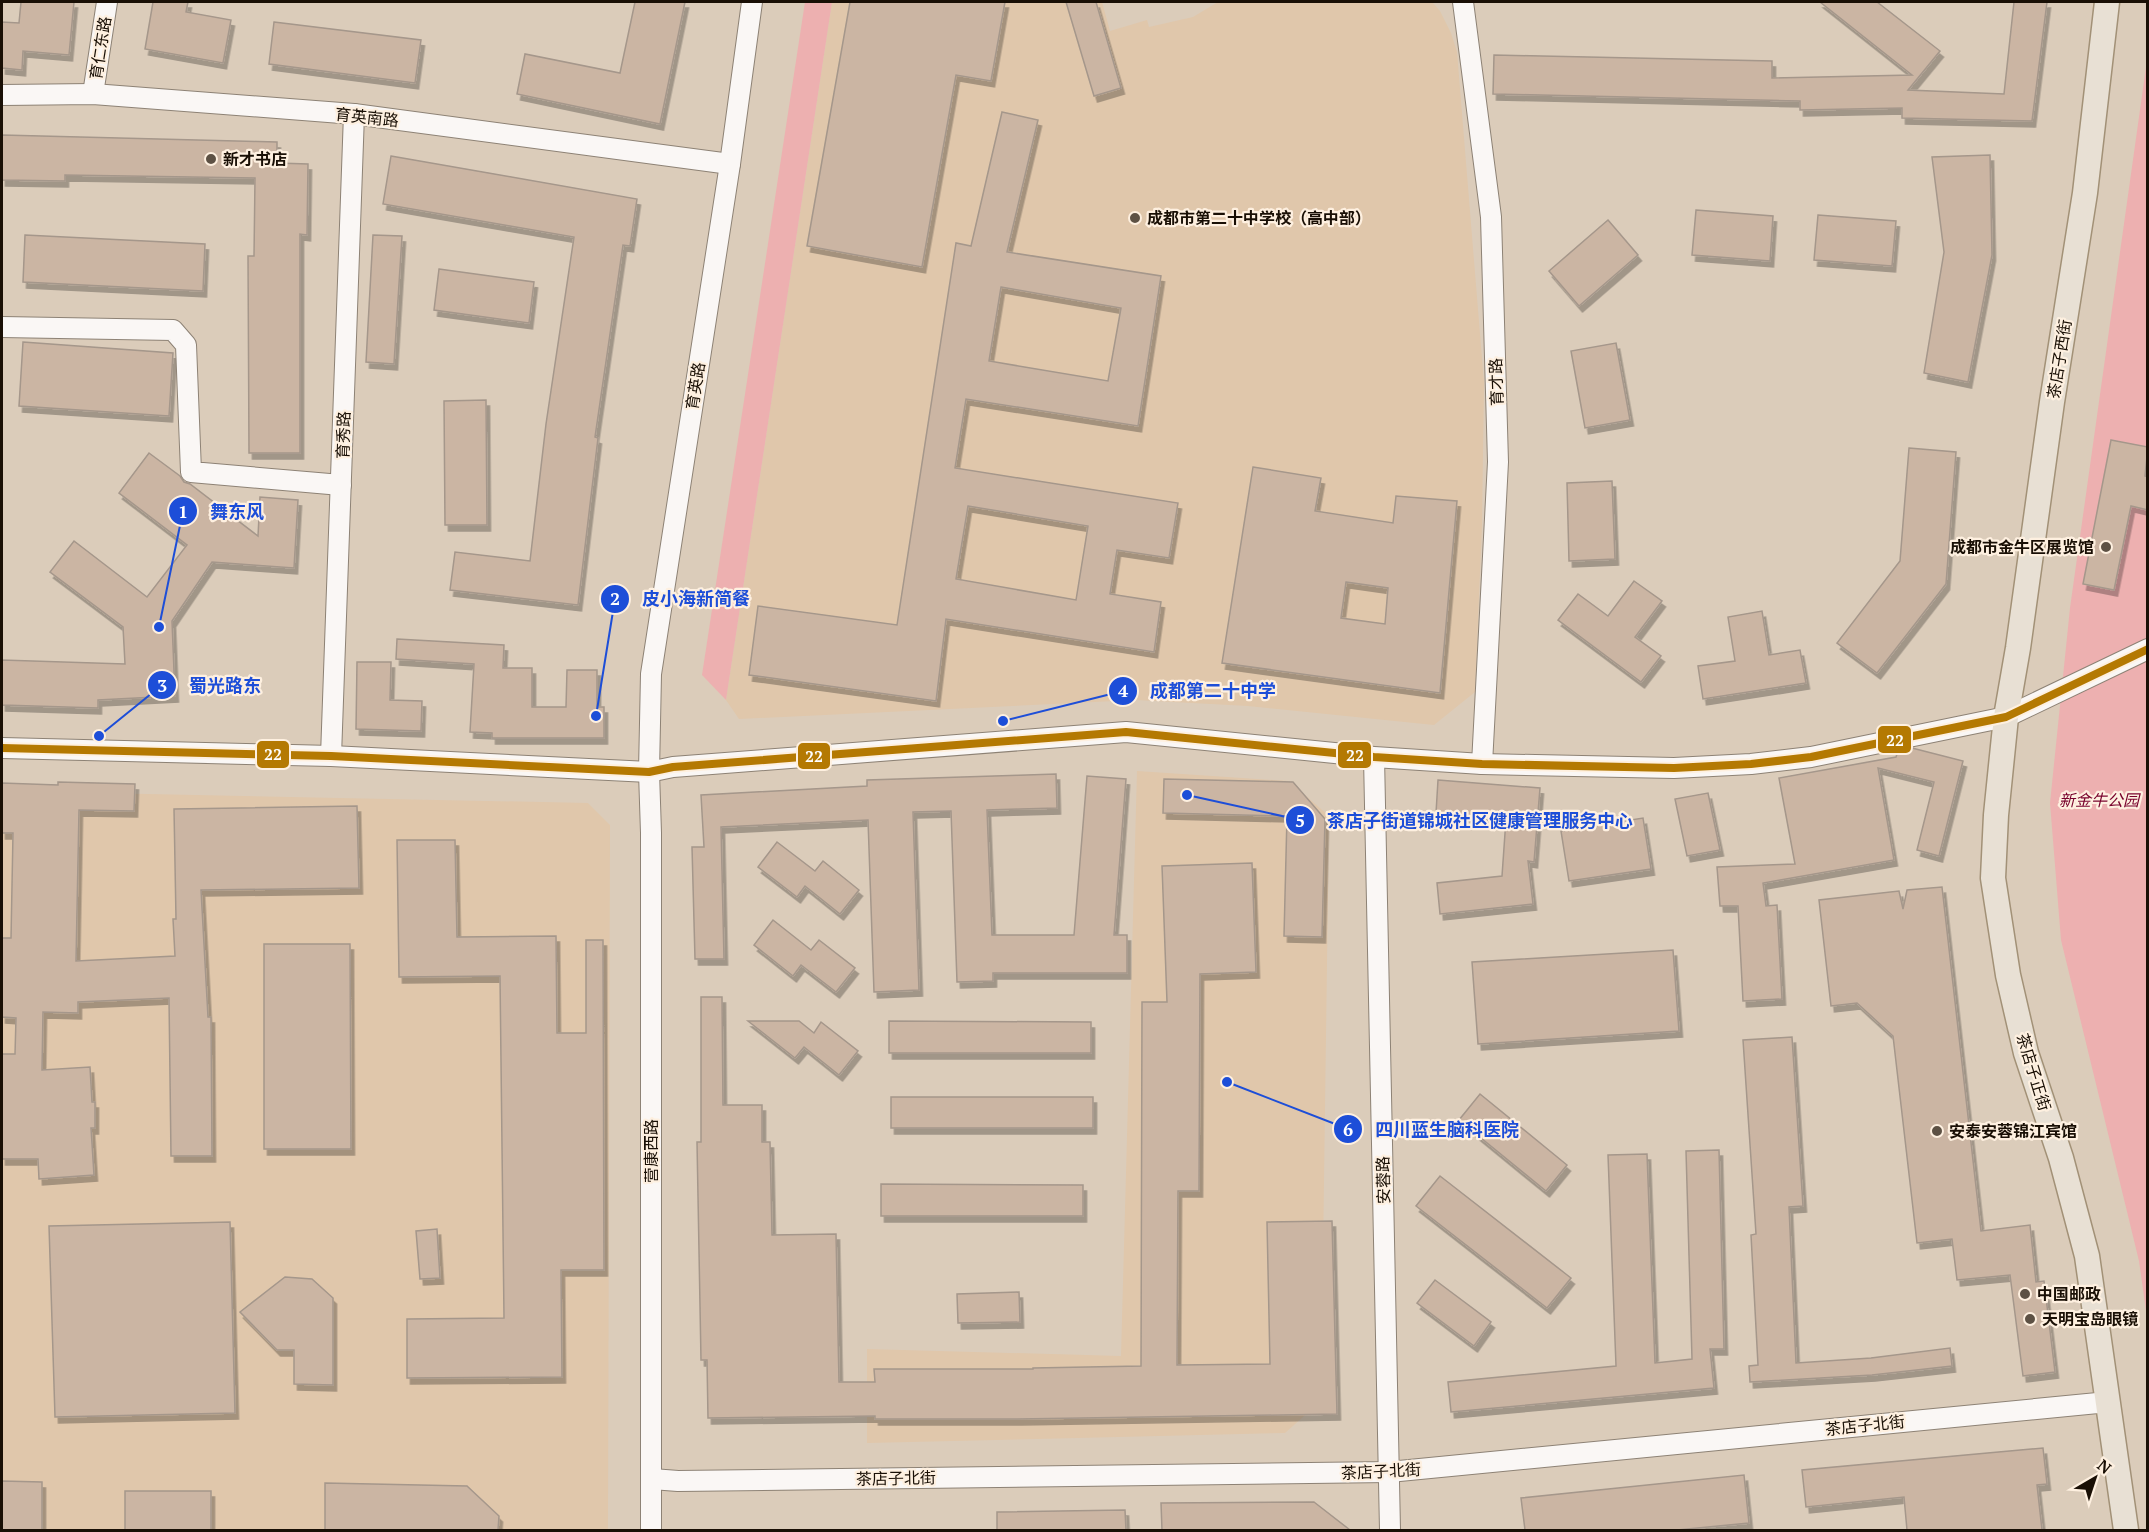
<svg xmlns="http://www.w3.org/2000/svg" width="2149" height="1532" font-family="'PT Serif','Noto Sans SC',serif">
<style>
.built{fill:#e0c7ab}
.green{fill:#edb0b0}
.building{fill:#cbb5a3;stroke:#a5978b;stroke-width:1.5;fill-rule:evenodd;filter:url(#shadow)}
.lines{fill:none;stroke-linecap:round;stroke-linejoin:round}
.minor-casing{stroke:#8d8275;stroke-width:22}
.major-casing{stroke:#a29177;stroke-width:27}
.minor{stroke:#faf7f5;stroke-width:20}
.major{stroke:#e8e0d4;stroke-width:24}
.bus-1-casing{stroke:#fef0e0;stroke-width:12}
.bus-1{stroke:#b47902;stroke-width:8}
.poi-dot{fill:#5d5144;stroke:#fef0e0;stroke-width:2}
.labels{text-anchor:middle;stroke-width:4.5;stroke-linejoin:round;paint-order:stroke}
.street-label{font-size:16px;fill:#190f05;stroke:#fef0e0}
.poi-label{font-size:16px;font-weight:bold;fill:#190f05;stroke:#fef0e0;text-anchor:start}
.park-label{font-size:16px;font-style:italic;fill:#77002b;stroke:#fef0e0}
.leader{fill:none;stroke:#1d4ed8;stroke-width:2}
.callout-dot{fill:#1d4ed8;stroke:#fef0e0;stroke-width:2}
.mark-label{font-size:18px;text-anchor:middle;font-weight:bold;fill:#fff}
.callout-label{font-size:18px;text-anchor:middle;font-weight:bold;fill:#1d4ed8;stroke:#fef0e0;stroke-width:4.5;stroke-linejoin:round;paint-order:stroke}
.line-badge{stroke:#fef0e0;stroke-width:2}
.badge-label{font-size:16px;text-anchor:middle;font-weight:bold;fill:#fff}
</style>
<defs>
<filter id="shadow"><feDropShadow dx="3.5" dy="6" stdDeviation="0" flood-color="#0004"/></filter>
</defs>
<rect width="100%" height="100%" fill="#dbccba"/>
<g class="built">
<polygon points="832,2 1102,2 1110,31 1147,20 1149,27 1193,17 1218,2 1432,2 1440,11 1451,33 1457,52 1484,383 1482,525 1475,692 1434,725 1248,706 1136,700 739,719 726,700"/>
<polygon points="1137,771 1289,781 1329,816 1321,1401 1285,1433 867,1443 867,1349 1121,1356"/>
<polygon points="2,791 588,803 610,825 608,1530 2,1530"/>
</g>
<g class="green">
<polygon points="805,2 832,2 726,700 702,675"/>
<polygon points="2147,60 2147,1318 2139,1261 2061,940 2050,803 2070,608"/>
</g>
<g class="building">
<polygon points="21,2 74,2 69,55 23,51 22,70 2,68 2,22 19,23"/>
<polygon points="153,2 188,2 186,12 231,20 223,63 145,49"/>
<polygon points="635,2 685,2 660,124 517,94 525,54 620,73"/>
<polygon points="850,2 1005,2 991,81 956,75 922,267 807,246"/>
<polygon points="1066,2 1096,2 1121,88 1094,96"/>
<polygon points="1820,2 1877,2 1940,51 1908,90 2004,94 2014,2 2047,2 2032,121 1902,118 1902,108 1800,110 1800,101 1493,94 1494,55 1772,61 1772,78 1912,75"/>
<polygon points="274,22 421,40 415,83 269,64"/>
<path d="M1002,112L1038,120L1007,252L1161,276L1138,426L966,399L955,468L1178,503L1169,558L1117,550L1110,594L1161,602L1154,652L946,619L936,701L749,675L758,606L897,625L956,243L971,246ZM1001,287L1121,308L1108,381L989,361ZM968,506L1088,526L1076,600L956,579Z"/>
<polygon points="2,135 277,142 277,163 308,164 307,235 300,234 300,453 249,453 248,256 254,256 255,178 65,175 65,181 2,180"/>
<polygon points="1990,155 1992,255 1968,382 1924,373 1944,252 1932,157"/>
<polygon points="391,156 637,199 630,246 623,245 595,437 598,438 578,605 450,590 455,552 530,561 546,424 574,237 383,204"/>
<polygon points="1696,210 1773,216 1770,261 1692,255"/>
<polygon points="1818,215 1896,221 1892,266 1814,260"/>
<polygon points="1608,220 1638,255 1579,306 1549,271"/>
<polygon points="25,235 205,244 203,291 23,282"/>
<polygon points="373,235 402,236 394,364 366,362"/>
<polygon points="439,269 534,282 529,323 434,310"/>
<polygon points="23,342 173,353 169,416 19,406"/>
<polygon points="1616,343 1630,420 1585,428 1571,351"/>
<polygon points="486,400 487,525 445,525 444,401"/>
<polygon points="2111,440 2148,447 2145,476 2148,477 2148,510 2131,506 2114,590 2083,584"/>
<polygon points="1909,448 1956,452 1946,584 1877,673 1837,643 1900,561"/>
<polygon points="149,453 180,476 184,482 190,484 258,536 260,497 298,500 294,568 212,562 172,621 175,696 98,700 98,708 2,705 2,660 125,664 123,627 50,572 74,541 147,597 187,545 119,493"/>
<path d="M1253,467L1321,478L1315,511L1393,523L1396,496L1457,501L1440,693L1222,663ZM1346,582L1388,588L1385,624L1341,618Z"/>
<polygon points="1612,481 1615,559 1569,561 1567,483"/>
<polygon points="1634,581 1662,601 1635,637 1661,656 1641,682 1558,620 1578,594 1608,616"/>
<polygon points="1762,611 1769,655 1800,650 1806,683 1703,699 1698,666 1735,661 1728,617"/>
<polygon points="397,639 504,645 503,668 532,668 532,707 566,707 567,670 597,670 597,707 604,707 604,738 492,738 492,733 470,732 474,664 396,659"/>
<polygon points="357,662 391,662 390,700 422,701 421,731 356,729"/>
<polygon points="1912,748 1963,761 1939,856 1917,850 1934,782 1878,768 1894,860 1763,883 1766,906 1777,905 1782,999 1743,1001 1738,906 1720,906 1717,867 1795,864 1779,778 1896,757 1898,751"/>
<polygon points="1056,774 1057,808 987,810 992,935 1074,935 1087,776 1126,779 1114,935 1127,935 1127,973 993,973 993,981 957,982 951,811 913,812 919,990 874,992 868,820 721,827 724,959 695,959 692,847 704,847 701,795 867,786 867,780"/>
<polygon points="1164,779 1293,782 1325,819 1322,937 1284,936 1287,816 1163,813"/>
<polygon points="1438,780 1540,788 1534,862 1528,861 1533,904 1440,914 1437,883 1502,876 1506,819 1436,813"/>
<polygon points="58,782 135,784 134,811 79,810 76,961 175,956 173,919 176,919 174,809 357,806 359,888 201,890 208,1017 211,1017 212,1156 171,1156 169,998 78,1002 78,1013 43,1012 42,1070 90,1067 92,1102 95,1102 95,1128 91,1128 94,1175 39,1179 38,1159 2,1159 2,1054 15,1054 16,1018 2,1017 2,938 11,938 13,833 2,833 2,783 58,785"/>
<polygon points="1708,793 1720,850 1687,856 1675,799"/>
<polygon points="1643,818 1651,869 1569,881 1561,831"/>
<polygon points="397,840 455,840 457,937 556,936 557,1033 586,1033 586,940 603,940 604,1270 561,1270 562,1377 407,1378 407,1319 504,1318 500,976 399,977"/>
<polygon points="777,842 815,871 823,861 859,890 840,914 805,886 797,897 758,867"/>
<polygon points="1252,863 1256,972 1200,974 1199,1191 1178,1191 1177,1365 1270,1364 1267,1222 1332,1221 1337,1414 1018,1419 875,1419 875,1416 708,1418 707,1360 701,1360 697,1142 701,1142 701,997 722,997 723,1105 762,1105 762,1142 770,1142 772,1235 836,1234 839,1382 875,1382 874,1369 1033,1369 1033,1368 1141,1366 1142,1002 1167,1002 1162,866"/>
<polygon points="1942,887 1981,1231 2030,1225 2036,1282 2044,1281 2055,1372 2023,1376 2010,1275 1957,1280 1952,1239 1917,1243 1893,1036 1857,1003 1831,1006 1819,900 1899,891 1903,909 1907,890"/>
<polygon points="773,920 811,950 819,940 855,968 836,992 801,965 793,976 754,945"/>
<polygon points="264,944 350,944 351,1149 264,1149"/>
<polygon points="1673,950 1679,1031 1478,1044 1472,962"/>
<polygon points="748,1021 799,1021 814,1033 821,1022 858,1051 839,1075 804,1047 795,1058"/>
<polygon points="889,1021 1091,1022 1091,1053 889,1053"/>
<polygon points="1792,1037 1803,1206 1789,1207 1796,1363 1871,1358 1950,1348 1952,1366 1872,1375 1750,1382 1749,1366 1758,1365 1751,1235 1756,1234 1743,1040"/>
<polygon points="1480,1094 1567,1165 1546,1191 1459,1120"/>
<rect x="891" y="1097" width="202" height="31"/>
<polygon points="1719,1150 1724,1349 1710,1349 1714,1388 1451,1412 1448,1382 1616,1366 1608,1155 1647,1154 1655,1363 1692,1359 1686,1151"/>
<polygon points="1440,1176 1571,1278 1547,1308 1416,1206"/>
<polygon points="881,1184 1083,1185 1083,1216 881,1216"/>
<polygon points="230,1222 235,1413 55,1417 49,1226"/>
<polygon points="437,1229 440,1278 420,1279 416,1231"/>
<polygon points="285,1277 312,1279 333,1298 333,1385 294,1384 294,1350 277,1350 240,1312"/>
<polygon points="1435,1280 1491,1322 1474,1346 1417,1303"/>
<polygon points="1019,1292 1020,1322 958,1323 957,1294"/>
<polygon points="2043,1448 2047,1484 2037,1485 2042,1530 1907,1530 1904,1497 1806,1507 1802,1470"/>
<polygon points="1744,1475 1749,1523 1677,1530 1525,1530 1521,1498"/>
<polygon points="2,1481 42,1482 42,1530 2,1530"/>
<polygon points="325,1483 467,1486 499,1516 498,1530 325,1530"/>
<rect x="125" y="1491" width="86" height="39"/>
<polygon points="1314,1502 1350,1530 1162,1530 1161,1503"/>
<polygon points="1125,1510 1126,1530 997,1530 997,1512"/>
</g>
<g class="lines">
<g class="minor-casing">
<g id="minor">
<polyline points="1463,2 1491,217 1498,462 1482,764"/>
<polyline points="93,94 107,2"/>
<polyline points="2,95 93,94 354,114 730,164"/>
<polyline points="2,327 173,330 186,345 191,472 341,485"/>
<polyline points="2,748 331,756 649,772 673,767 1126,732 1374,757 1482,764 1674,768 1751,764 1811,757 2006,717 2148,649"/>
<polyline points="331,756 354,114"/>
<polyline points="1374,757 1390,1530"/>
<polyline points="652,1479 678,1481 1389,1472 2108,1402"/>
<polyline points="651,1530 651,833 649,772 651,674 730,164 752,2"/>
</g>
</g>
<g class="major-casing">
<polyline id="major" points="2107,2 2085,193 2052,402 2018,648 2006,717 1996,815 1993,878 2008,975 2026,1053 2061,1158 2087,1256 2126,1530"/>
</g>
<use href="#minor" class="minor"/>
<use href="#major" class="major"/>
<g class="bus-1-casing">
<polyline id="bus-1" points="2,748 331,756 649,772 673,767 1126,732 1374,757 1482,764 1674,768 1751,764 1811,757 2006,717 2148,649"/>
</g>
<use href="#bus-1" class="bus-1"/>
</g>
<g class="poi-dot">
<circle cx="211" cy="159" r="6"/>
<circle cx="1135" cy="218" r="6"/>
<circle cx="2106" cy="547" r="6"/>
<circle cx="1937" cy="1131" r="6"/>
<circle cx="2025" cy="1294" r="6"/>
<circle cx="2030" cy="1319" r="6"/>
</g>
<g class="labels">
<g class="street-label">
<text transform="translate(100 48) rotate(-81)" y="6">育仁东路</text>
<text transform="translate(367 117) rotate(6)" y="6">育英南路</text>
<text transform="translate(2059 359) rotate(-81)" y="6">茶店子西街</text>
<text transform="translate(1496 382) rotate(-92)" y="6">育才路</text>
<text transform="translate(695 386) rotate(-81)" y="6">育英路</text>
<text transform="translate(343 435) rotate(-88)" y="6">育秀路</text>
<text transform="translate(2034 1072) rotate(73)" y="6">茶店子正街</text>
<text transform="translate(651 1151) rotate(-90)" y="6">营康西路</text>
<text transform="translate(1383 1180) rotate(-91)" y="6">安蓉路</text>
<text transform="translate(1865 1425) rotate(-6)" y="6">茶店子北街</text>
<text transform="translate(1381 1471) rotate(-3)" y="6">茶店子北街</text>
<text transform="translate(896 1478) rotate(-1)" y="6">茶店子北街</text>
</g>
<g class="poi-label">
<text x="223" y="165">新才书店</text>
<text x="1147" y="224">成都市第二十中学校（高中部）</text>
<text x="2094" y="553" text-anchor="end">成都市金牛区展览馆</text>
<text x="1949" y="1137">安泰安蓉锦江宾馆</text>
<text x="2037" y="1300">中国邮政</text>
<text x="2042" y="1325">天明宝岛眼镜</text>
</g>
<g class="park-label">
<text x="2099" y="806">新金牛公园</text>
</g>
</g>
<path class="leader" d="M159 627L183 511M596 716L615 599M99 736L162 685M1003 721L1123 691M1187 795L1300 820M1227 1082L1348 1129"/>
<g class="callout-dot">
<circle cx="159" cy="627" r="6"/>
<circle cx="596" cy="716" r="6"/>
<circle cx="99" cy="736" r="6"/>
<circle cx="1003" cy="721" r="6"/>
<circle cx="1187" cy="795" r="6"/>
<circle cx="1227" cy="1082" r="6"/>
<circle cx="183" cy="511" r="15"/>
<circle cx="615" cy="599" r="15"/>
<circle cx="162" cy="685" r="15"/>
<circle cx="1123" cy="691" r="15"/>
<circle cx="1300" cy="820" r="15"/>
<circle cx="1348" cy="1129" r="15"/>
</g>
<g class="mark-label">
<text x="183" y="518">1</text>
<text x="615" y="605">2</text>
<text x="162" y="692">3</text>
<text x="1123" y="697">4</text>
<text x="1300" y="827">5</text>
<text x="1348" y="1136">6</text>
</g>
<g class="callout-label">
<text x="237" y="518">舞东风</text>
<text x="696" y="605">皮小海新简餐</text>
<text x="225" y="692">蜀光路东</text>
<text x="1213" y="697">成都第二十中学</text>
<text x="1480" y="827">茶店子街道锦城社区健康管理服务中心</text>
<text x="1447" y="1136">四川蓝生脑科医院</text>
</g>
<g class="line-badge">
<rect x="1877" y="725" width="35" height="29" rx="6" fill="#b47902"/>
<rect x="256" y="740" width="34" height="29" rx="6" fill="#b47902"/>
<rect x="1337" y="741" width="35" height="28" rx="6" fill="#b47902"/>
<rect x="797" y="742" width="34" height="28" rx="6" fill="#b47902"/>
</g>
<g class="badge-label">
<text x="1895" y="746">22</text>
<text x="273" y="760">22</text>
<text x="1355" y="761">22</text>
<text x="814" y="762">22</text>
</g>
<rect width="2149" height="1532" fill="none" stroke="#190f05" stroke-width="6"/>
<g transform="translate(2095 1478) rotate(39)" stroke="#fef0e0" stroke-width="4.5" paint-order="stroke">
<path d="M0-4.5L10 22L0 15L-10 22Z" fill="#190f05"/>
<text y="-9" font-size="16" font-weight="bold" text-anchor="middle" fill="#190f05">N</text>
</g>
</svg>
